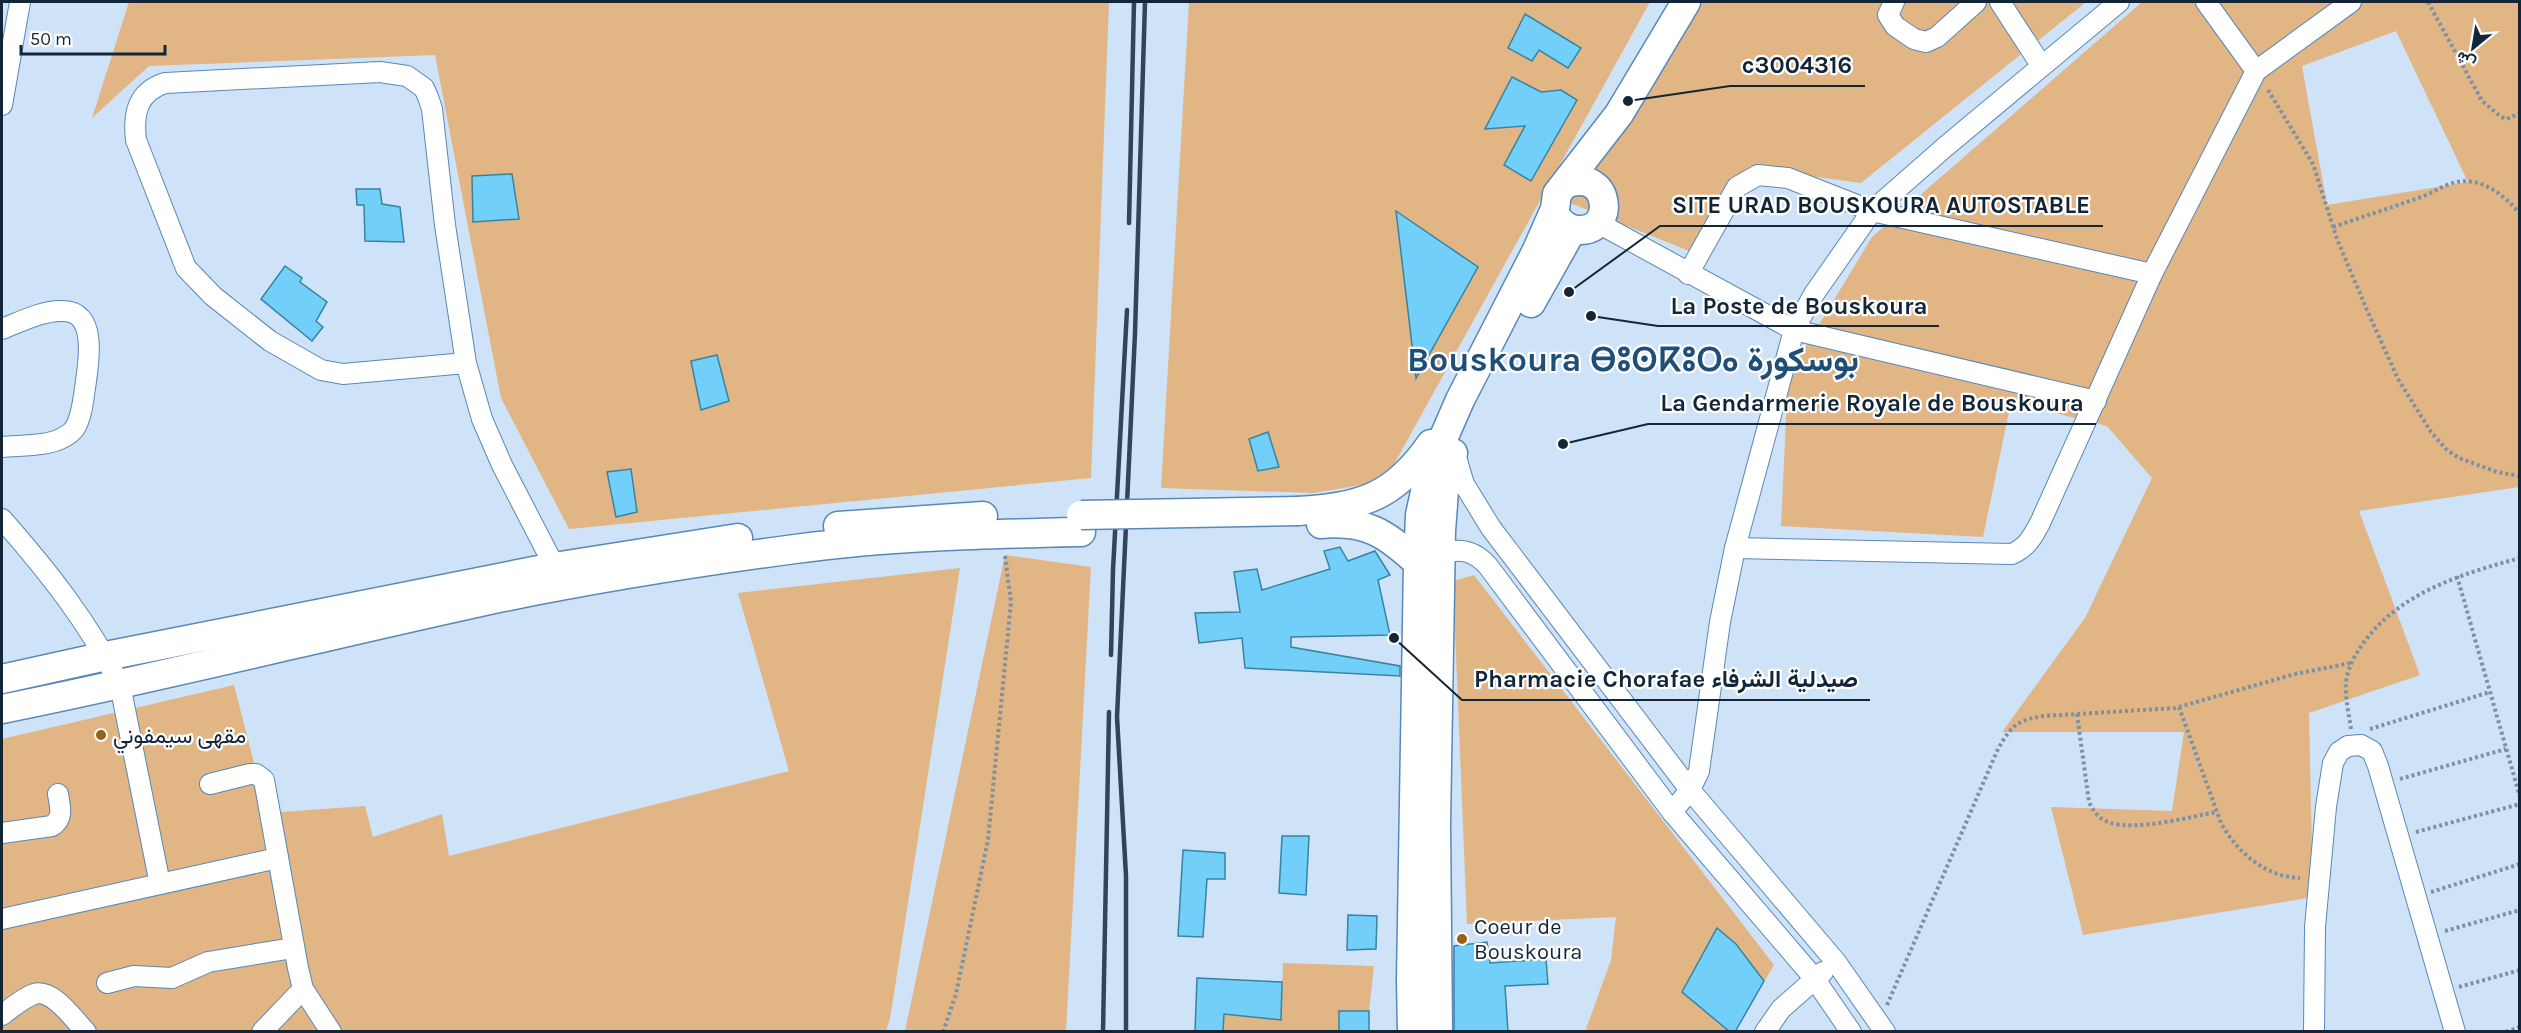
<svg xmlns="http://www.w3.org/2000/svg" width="2521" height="1033" font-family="Karla,Vazirmatn,'Noto Sans Tifinagh',sans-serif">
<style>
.green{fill:#e1b584;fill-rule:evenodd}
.building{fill:#71cff9;stroke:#3783a2;stroke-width:1.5}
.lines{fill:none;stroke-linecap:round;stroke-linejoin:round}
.street-casing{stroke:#5888b7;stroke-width:22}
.secondary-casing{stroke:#5888b7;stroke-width:31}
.path{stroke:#7d91a5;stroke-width:4;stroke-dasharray:3 3;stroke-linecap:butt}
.street{stroke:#fff;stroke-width:20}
.secondary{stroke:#fff;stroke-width:28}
.rail{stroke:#314458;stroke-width:4.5}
.secondary-bridge-casing{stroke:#5888b7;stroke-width:31;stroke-linecap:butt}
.secondary-bridge{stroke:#fff;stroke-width:28}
.poi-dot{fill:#976118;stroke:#fff;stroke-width:2}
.labels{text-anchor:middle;stroke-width:4.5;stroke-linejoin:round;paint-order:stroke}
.poi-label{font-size:22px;fill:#132639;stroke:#fff;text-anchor:start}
.town-label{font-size:34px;font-weight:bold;fill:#1f4e79;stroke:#fff}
.leader{fill:none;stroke:#132639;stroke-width:2}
.callout-dot{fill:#132639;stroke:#fff;stroke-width:2}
.callout-label{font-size:24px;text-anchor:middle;font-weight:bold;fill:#132639;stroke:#fff;stroke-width:4.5;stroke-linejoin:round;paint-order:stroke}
</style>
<rect width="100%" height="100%" fill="#cfe3f8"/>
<g class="green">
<polygon points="129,2 1109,2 1091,478 569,529 501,398 435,55 149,66 92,118"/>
<polygon points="1189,2 1650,2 1393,466 1366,484 1314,493 1161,488"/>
<polygon points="1678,2 2086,2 1861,183 1750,168 1699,255 1568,202"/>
<path d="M2142,2H2519V487L2359,511L2420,675L2309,713L2313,897L2083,935L2051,807L2172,811L2184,732H2002L2085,618L2152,478L2107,426L2011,402L1983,537L1781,526L1788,376L1872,237ZM2396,31L2468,182L2327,205L2302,66Z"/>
<polygon points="1005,555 1091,567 1066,1031 905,1031"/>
<polygon points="960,568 890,1019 886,1031 2,1031 2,739 234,685 267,813 365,806 373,837 442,814 449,856 789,771 738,593"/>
<polygon points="1474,575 1774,965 1735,1031 1597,1032 1586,1029 1611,960 1616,917 1467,924 1453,581"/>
<polygon points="1283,963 1374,966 1369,1011 1339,1011 1339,1031 1223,1032 1224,1014 1281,1020"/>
</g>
<g class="building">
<polygon points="1525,14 1581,48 1568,68 1539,50 1532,61 1508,48"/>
<polygon points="1512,77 1541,92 1561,90 1577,100 1531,181 1504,165 1525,126 1485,129"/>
<polygon points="512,174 519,219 473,222 472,176"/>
<polygon points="356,189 380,189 382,204 400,207 404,242 365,241 364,205 357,205"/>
<polygon points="1396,211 1478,267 1416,378"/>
<polygon points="285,266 302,278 300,282 327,302 316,321 323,327 312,341 261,299"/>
<polygon points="717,355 729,401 701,410 691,361"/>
<polygon points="1268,432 1279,467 1258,471 1249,439"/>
<polygon points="631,469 637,512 616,517 607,472"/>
<polygon points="1340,547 1348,561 1375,551 1390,575 1378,580 1390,635 1291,637 1291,647 1400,666 1400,676 1245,668 1242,638 1199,643 1195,613 1240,612 1234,572 1257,569 1262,590 1330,569 1324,551"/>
<polygon points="1282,836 1309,836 1306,895 1279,893"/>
<polygon points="1183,850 1225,853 1225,879 1207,879 1203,937 1178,936"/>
<polygon points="1348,915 1377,916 1376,949 1347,950"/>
<polygon points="1717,928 1736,944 1764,981 1735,1032 1730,1032 1682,992"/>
<polygon points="1487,942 1490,963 1546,959 1548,984 1505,986 1508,1032 1454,1032 1454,946"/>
<polygon points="1197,978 1282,982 1281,1020 1224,1014 1223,1032 1195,1032"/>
<rect x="1339" y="1011" width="30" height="21"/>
</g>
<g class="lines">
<g class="street-casing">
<g id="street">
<polyline points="1894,2 1888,15 1895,26 1914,39 1926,42 1937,37 1976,2"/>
<polyline points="2000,2 2041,65"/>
<polyline points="2206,2 2256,71"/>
<polyline points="2,105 20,2"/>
<polyline points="1598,223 1794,330 2096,401"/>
<polyline points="1688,274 1737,187 1758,175 1788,178 1872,211 2152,274"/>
<path d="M2,329C20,322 43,310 63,311C99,311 88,366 85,388C83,401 82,416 75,428C73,431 68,435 64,437C48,447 20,445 2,447"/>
<path d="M466,363L343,374L321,370L270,341L213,296L186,268L136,140C133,114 137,92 165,83L380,72L407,76L424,88L428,97L432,109L445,225L466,363L482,419L502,465L560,577"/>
<polyline points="1455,454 1464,484 1491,528 1690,790 1836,962 1885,1032"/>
<path d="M2,519C47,570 89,623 120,685L160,884"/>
<path d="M1735,548L2012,554C2027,547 2032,538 2040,523L2152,274L2256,71L2351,2"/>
<path d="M1441,554C1460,547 1475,551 1488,566L1672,812L1814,978L1851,1032"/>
<polyline points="210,784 250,774 256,774 264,780 298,968 303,989 331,1032"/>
<polyline points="1672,812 1690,790 1699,771 1720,622 1735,548 1794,330 1814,294 1872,211 1945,147 2119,2"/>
<path d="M2,833L52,826C64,818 60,807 58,794"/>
<polyline points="2,919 278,858"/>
<polyline points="107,983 134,976 172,978 208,962 293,948"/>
<path d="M2,1015C11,1008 23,998 34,994C53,988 74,1020 86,1032"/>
<polyline points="262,1032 303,989"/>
<polyline points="1765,1032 1781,1009 1823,972"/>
<polyline points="2314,1032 2315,927 2326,807 2333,763 2339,752 2348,746 2361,745 2372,751 2378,766 2455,1032"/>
</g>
</g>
<g class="secondary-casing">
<g id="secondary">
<path d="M1559,220C1564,226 1570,230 1579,230C1617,231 1610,169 1568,183"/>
<polyline points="1531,303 1572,230"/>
<path d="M1298,511C1360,507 1394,498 1431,444"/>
<path d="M1321,524C1366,520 1386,533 1418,563"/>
<polyline points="838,526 983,516"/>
<polyline points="2,679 106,656 554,567 738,538"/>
<path d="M2,709C162,677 320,637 480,602C584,580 690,563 795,549C889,536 986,534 1081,532"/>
<polyline points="1412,1032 1411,981 1418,563 1420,515 1430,469 1460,400 1537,250 1555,209 1557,194 1619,114 1686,2"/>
<polyline points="1438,1032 1436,824 1441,531 1444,491 1453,453"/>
</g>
</g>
<g class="path">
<polyline points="2428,2 2482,101 2501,117 2507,119 2520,113"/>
<polyline points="2268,90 2313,164 2337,239 2367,310 2398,379 2431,432 2447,450 2459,458 2497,472 2520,476"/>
<path d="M2333,227C2362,217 2390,208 2418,198C2428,195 2437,189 2447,185C2476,173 2502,192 2520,214"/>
<polyline points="2457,576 2520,797"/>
<path d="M2179,707L2221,823C2237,852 2265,877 2300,878"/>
<path d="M2077,714L2089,802C2093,811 2098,818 2108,822C2135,832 2188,817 2217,812"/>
<path d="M2351,729C2349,715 2345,698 2346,683C2347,670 2354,656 2362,645C2398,593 2461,574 2520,558"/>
<polyline points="2370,729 2490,692"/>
<polyline points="2400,779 2506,749"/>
<polyline points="2416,832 2520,804"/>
<polyline points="2431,892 2520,864"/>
<polyline points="2445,931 2520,910"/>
<polyline points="2459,987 2520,970"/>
<path d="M1887,1005L1998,749C2011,726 2018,719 2045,716L2175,708L2295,674L2351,663"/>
<polyline points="943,1032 956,994 988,840 1011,602 1005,556"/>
<polyline points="2506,1032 2520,1027"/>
</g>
<use href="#street" class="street"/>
<use href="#secondary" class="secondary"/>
<g class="rail">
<polyline points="1129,223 1134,2"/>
<polyline points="1111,655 1113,570 1127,310"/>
<polyline points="1103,1032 1109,712"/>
<polyline points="1126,1032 1126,876 1117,717 1135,333 1145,2"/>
</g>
<g class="secondary-bridge-casing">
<polyline id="secondary-bridge" points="1081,515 1298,511"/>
</g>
<use href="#secondary-bridge" class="secondary-bridge"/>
</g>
<g class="poi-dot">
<circle cx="101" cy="735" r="6"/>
<circle cx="1462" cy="939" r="6"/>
</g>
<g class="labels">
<g class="poi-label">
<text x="113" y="743">مقهى سيمفوني</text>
<text x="1474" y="934">Coeur de<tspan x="1474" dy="25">Bouskoura</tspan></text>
</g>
<g class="town-label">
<text x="1633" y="371">Bouskoura ⴱⵓⵙⴽⵓⵔⴰ بوسكورة</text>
</g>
</g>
<path class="leader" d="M1628 101L1730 86H1865M1569 292L1660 226H2103M1591 316L1658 326H1939M1563 444L1648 424H2096M1394 638L1462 700H1870"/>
<g class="callout-dot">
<circle cx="1628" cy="101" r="6"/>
<circle cx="1569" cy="292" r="6"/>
<circle cx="1591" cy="316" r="6"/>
<circle cx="1563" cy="444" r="6"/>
<circle cx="1394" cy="638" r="6"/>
</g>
<g class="callout-label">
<text x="1797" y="73">c3004316</text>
<text x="1881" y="213">SITE URAD BOUSKOURA AUTOSTABLE</text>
<text x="1799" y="314">La Poste de Bouskoura</text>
<text x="1872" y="411">La Gendarmerie Royale de Bouskoura</text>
<text x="1666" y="687">Pharmacie Chorafae صيدلية الشرفاء</text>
</g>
<rect width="2521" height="1033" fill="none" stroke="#132639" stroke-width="6"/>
<g transform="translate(2473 48) rotate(210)" stroke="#ffffff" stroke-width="4.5" paint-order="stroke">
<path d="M0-4.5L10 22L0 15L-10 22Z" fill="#132639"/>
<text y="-9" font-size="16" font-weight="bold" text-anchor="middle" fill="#132639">ش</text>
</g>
<path d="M21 45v9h144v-9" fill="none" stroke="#132639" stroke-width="3"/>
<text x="30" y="45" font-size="18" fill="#132639" stroke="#ffffff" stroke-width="4.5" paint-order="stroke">50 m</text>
</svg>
